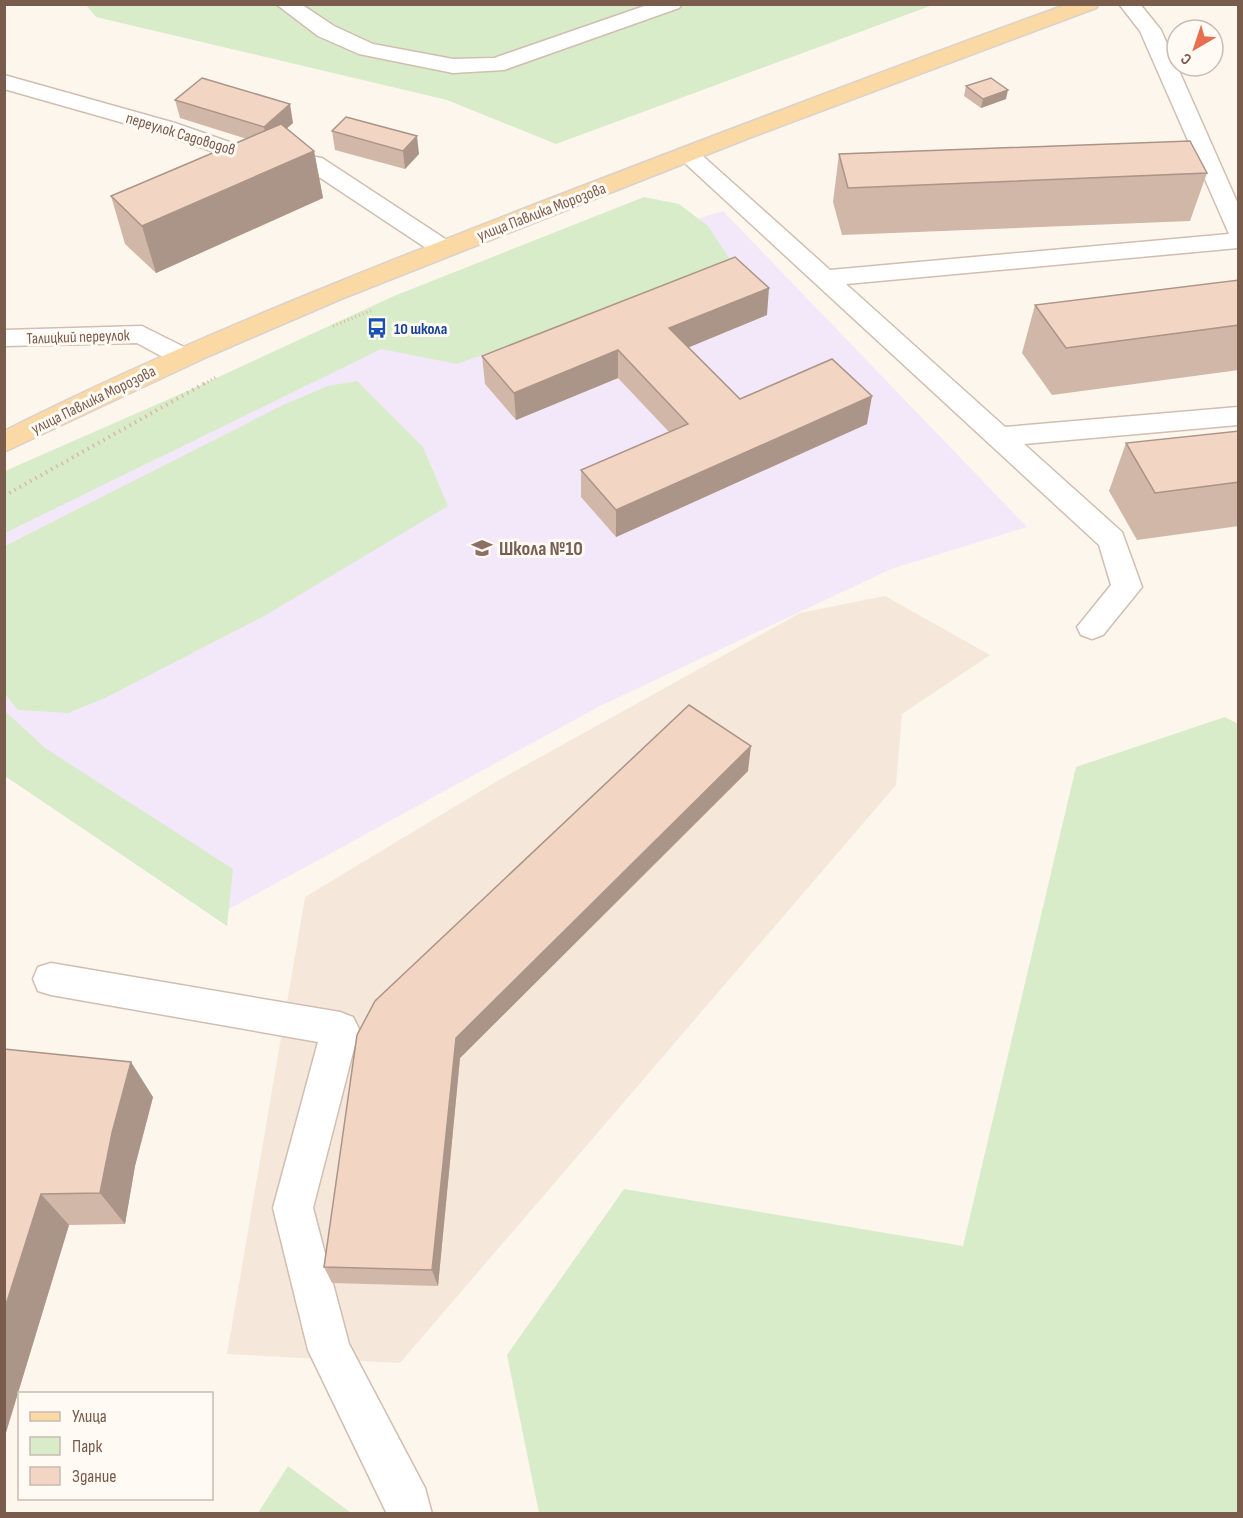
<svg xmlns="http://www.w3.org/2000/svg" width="1243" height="1518" font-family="'Sofia Sans Condensed',sans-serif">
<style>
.residential{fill:#f5e8da}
.education{fill:#f3e8fa}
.green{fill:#d8ecc9}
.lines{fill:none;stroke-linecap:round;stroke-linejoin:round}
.minor-casing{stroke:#d1beb0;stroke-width:3}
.major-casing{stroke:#dad1cd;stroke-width:3}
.path-far1{stroke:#d9b8a5;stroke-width:3;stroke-dasharray:1 3;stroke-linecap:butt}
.path{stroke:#d9b8a5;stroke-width:4;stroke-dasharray:1.5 4.5;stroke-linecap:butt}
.minor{fill:#fff;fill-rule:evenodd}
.major{fill:#fbd9a5;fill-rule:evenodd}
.wall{fill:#d1b7a8}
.shaded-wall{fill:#aa9588}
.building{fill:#f3d5c3;stroke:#aa9588;stroke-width:1.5}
.labels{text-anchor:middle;stroke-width:6;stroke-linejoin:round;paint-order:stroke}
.far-street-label{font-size:16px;fill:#7a5c4d;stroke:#fffaf3}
.far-transit-label{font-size:16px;font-weight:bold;fill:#164399;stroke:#fffaf3;text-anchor:start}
.education-label{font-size:20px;font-weight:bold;fill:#785e54;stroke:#fffaf3;text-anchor:start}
</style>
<rect width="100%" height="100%" fill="#fdf6ec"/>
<polygon class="residential" points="885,596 990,655 902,714 896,785 400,1363 227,1354 305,897 499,780 800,613"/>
<polygon class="education" points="723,211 1027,527 891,569 600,706 227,910 5,757 5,514 450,298"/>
<g class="green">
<polygon points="86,5 933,5 556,144 447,100 96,17"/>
<polygon points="644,197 679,204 708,226 733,264 457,364 381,349 5,533 5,471 201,385 394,296"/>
<polygon points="357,381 423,447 448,506 266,615 105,698 68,713 18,710 5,694 5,546 283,405 328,386"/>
<polygon points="5,711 45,748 233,869 227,926 5,776"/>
<polygon points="1225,717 1238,724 1238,1513 539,1513 507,1355 624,1189 963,1246 1076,767"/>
<polygon points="288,1466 351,1513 258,1513"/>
</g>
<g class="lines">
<g class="minor-casing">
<g id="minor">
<polygon points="276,4 301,4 334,26 373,44 453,59 494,58 650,4 682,4 679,8 504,70 453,73 359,54 318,36"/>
<polygon points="1119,4 1140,4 1161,30 1238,204 1238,248 846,284 1005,427 1238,407 1238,425 1024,444 1122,532 1142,587 1103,635 1092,639 1081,635 1077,627 1111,585 1099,545 675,154 679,149 695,149 830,270 1229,234 1140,31"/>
<polygon points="4,75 175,123 232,143 322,158 453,244 456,249 453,254 444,257 435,254 307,169 220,154 159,133 4,89"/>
<polygon points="142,326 190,350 194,356 190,362 181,365 172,362 137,343 4,346 4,330"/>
<polygon points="51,963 340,1012 353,1017 359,1029 313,1208 349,1344 425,1488 432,1514 387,1514 308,1350 273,1208 318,1042 51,995 38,991 33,979 38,967"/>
</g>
</g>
<g class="major-casing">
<path id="major" d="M1068,4H1099L1096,8L749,138L341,299L209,356L4,452V431C173,346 348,277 523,209C704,139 885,70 1068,4Z"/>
</g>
<g class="path-far1">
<polyline points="333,326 373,310"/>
<polyline points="204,384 216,377"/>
</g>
<polyline class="path" points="4,496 207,382"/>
<use href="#minor" class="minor"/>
<use href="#major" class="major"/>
</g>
<g class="wall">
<polygon points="966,86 1006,99 981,108 964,96"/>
<polygon points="175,100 293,123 287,128 314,151 323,198 156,273 125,244 111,196 247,139 180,118"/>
<polygon points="332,131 419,154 405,169 335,150"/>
<polygon points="839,154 1207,173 1190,221 842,235 833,202"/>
<polygon points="1239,280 1239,370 1052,395 1022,353 1035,305"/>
<polygon points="767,315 688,347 740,399 867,424 616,537 581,497 581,470 669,432 618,378 516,420 485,384 482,356"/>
<polygon points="1239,431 1239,526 1137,540 1109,491 1126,443"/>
<polygon points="748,771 460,1058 438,1286 332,1283 324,1267 357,1035"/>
<polygon points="4,1049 153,1097 135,1166 125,1224 69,1225 4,1439"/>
</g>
<g class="shaded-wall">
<polygon points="1008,90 1006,99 981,108 983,99"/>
<polygon points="290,104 293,123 268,145 264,127"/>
<polygon points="417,136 419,154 405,169 403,151"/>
<polygon points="314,151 323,198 156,273 142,226"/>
<polygon points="769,288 767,315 668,356 669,328"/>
<polygon points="618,350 618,378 516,420 514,393"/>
<polygon points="872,396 867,424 616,537 616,510"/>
<polygon points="751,746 748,771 460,1058 438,1286 432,1270 456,1038"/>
<polygon points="131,1062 153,1097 135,1166 125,1224 100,1193 112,1133"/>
<polygon points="41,1194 69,1225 4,1439 4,1311"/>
</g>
<g class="building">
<polygon points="202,78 290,104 264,127 175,100"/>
<polygon points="991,78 1008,90 983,99 966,86"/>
<polygon points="346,117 417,136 403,151 332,131"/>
<polygon points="281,124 314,151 142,226 111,196"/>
<polygon points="1190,141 1207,173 848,188 839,154"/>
<polygon points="735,257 769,288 669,328 740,399 832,359 872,396 616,510 581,470 688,424 618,350 514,393 482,356"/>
<polygon points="1239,280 1239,325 1066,348 1035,305"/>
<polygon points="1239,431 1239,482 1155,493 1126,443"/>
<polygon points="689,705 751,746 456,1038 432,1270 324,1267 357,1035 375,1001"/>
<polygon points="4,1049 131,1062 112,1133 100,1193 41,1194 4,1311"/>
</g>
<defs>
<g id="bus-bare" transform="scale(1.62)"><path d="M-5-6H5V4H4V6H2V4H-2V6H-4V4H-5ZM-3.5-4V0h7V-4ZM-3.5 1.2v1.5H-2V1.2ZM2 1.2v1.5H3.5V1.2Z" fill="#1a4fb4" stroke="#fffaf3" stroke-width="2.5" paint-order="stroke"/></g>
<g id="school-bare" transform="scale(1.62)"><path d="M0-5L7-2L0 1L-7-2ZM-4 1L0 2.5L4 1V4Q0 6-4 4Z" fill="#8d6e63" stroke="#fffaf3" stroke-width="2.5" paint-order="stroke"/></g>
</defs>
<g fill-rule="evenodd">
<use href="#bus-bare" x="377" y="328"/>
<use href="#school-bare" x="482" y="548"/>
</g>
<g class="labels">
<g class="far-street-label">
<text transform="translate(181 133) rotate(17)" y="6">переулок Садоводов</text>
<text transform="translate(541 211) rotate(-21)" y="6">улица Павлика Морозова</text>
<text transform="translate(78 336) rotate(-2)" y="6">Талицкий переулок</text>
<text transform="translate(93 399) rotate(-26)" y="6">улица Павлика Морозова</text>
</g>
<g class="far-transit-label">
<text x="394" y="334">10 школа</text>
</g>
<g class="education-label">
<text x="499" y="555">Школа №10</text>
</g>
</g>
<rect width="1243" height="1518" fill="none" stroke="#7a5c4d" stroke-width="12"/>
<rect x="18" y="1392" width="195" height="108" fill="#fffaf3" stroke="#cabbb1" stroke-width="1.5"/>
<rect x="30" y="1412" width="30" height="9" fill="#fbd9a5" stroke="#cabbb1" stroke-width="1.5"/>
<text x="72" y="1422" font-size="18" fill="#7a5c4d">Улица</text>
<rect x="30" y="1437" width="30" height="18" fill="#d8ecc9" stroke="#cabbb1" stroke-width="1.5"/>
<text x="72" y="1452" font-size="18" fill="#7a5c4d">Парк</text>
<rect x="30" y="1467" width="30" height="18" fill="#f3d5c3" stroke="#cabbb1" stroke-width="1.5"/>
<text x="72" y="1482" font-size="18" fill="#7a5c4d">Здание</text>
<g transform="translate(1195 48) rotate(219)"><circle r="28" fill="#fffaf3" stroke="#cabbb1" stroke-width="1.5"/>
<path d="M0-4.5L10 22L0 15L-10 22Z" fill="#e76f51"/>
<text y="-9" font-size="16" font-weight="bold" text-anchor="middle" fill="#7a5c4d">С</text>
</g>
</svg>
